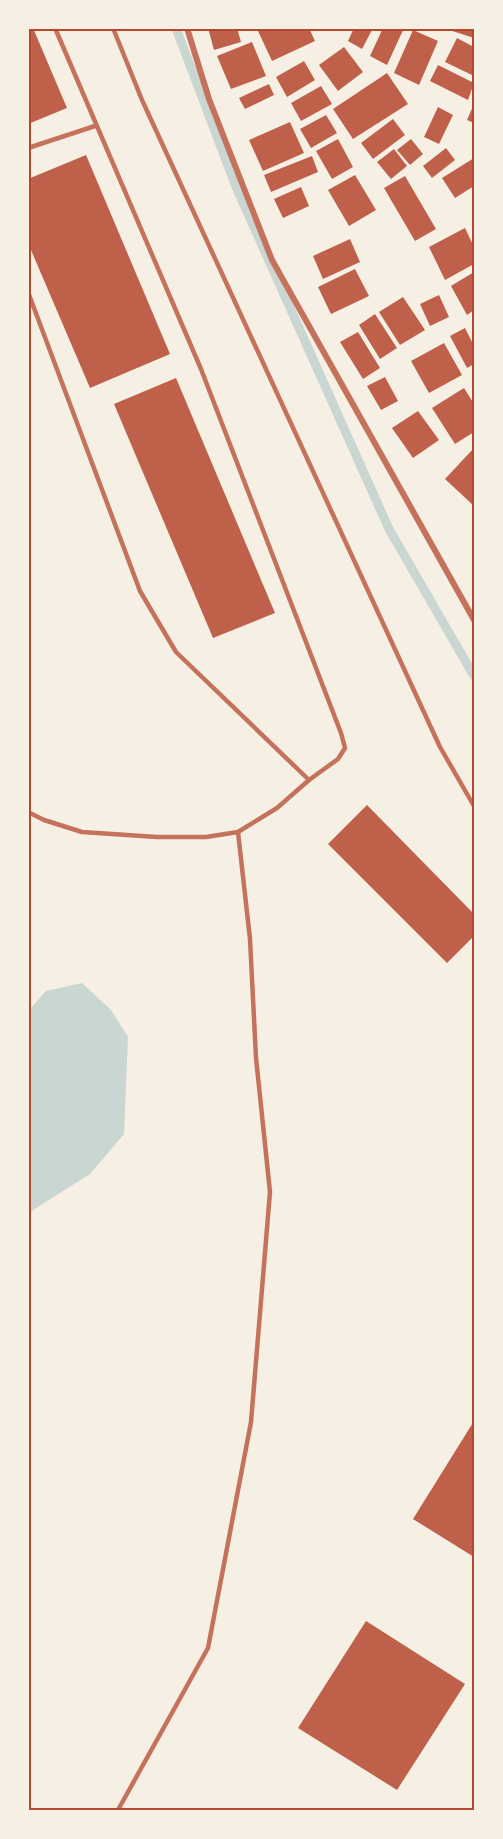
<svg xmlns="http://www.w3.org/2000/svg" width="503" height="1839" font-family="Rubik,sans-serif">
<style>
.water{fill:#c9d6d2}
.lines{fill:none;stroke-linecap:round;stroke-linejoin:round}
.stream{stroke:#c9d6d2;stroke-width:9}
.building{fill:#bf614a}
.service{stroke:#c5725c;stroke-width:4.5}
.minor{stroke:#c5725c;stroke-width:6}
.neatline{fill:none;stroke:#b5482f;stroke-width:2}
</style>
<rect width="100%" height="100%" fill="#f6efe4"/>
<polygon class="water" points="82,983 111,1010 128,1037 124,1134 90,1174 33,1210 29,1217 29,1010 46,991"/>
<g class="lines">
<polyline class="stream" points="176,28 236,187 389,529 474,676"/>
</g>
<g class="building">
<polygon points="28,28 33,28 67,108 28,124"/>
<polygon points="208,28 237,28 241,42 214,50"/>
<polygon points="264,28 309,28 315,41 272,61 258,31"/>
<polygon points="354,28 373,28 362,49 348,41"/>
<polygon points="383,28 404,28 387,65 370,56"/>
<polygon points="446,28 474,28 474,38 446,29"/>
<polygon points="413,30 438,41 419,85 394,73"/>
<polygon points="457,38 474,47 474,76 445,62"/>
<polygon points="252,42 266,76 231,89 217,56"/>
<polygon points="344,47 363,72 338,91 319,65"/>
<polygon points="304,61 315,80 287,97 276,77"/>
<polygon points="438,65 474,83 468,100 430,81"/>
<polygon points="387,73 408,104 353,139 333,109"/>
<polygon points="269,84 274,95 245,109 239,98"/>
<polygon points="321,86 332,104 301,121 291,103"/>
<polygon points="474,104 474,123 467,120"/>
<polygon points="438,107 453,115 439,144 424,137"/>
<polygon points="326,115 337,133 311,148 300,129"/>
<polygon points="393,119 405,135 373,159 361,143"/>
<polygon points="290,122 304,153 263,171 249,140"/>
<polygon points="338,139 353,167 332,179 316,151"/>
<polygon points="411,139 423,154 410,165 397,150"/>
<polygon points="446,148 455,160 432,178 423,166"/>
<polygon points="394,149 407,166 391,179 377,162"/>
<polygon points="86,155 170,354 90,388 28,243 28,179"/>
<polygon points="312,156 318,172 271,192 264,175"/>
<polygon points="474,158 474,186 455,198 442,178"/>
<polygon points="355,175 376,210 349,226 328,190"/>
<polygon points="405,176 436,229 415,241 384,188"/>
<polygon points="301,187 309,206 283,218 274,199"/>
<polygon points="465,228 474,247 474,264 445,280 429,247"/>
<polygon points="350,239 360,262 323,279 313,256"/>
<polygon points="355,269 369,296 331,314 318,287"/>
<polygon points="474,272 474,310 467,315 451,286"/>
<polygon points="439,295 449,317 430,326 420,304"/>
<polygon points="403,297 425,330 400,345 379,312"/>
<polygon points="375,314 397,348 380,359 359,325"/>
<polygon points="465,328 474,346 474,364 467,368 450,336"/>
<polygon points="358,332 380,368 363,379 340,342"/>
<polygon points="444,343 462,375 429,393 411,361"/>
<polygon points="385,377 398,401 381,410 367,386"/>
<polygon points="176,378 275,613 213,638 114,404"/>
<polygon points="464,388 474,404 474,432 455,444 432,408"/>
<polygon points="418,411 439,440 413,458 392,428"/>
<polygon points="474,448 474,506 445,479"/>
<polygon points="367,805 474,914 474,936 447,963 328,844"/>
<polygon points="474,1421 474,1557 413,1519"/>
<polygon points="366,1621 465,1684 397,1790 298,1728"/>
</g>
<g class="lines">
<g class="service">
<polyline points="113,28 142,100 440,747 474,806"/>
<polyline points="28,148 95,126"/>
<polyline points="28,292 140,591 176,652 309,780"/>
<polyline points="28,812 44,820 82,832 157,837 206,837 238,832 277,808 309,780 338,759 345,748 341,733 201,369 55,28"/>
<polyline points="118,1810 208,1648 251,1422 270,1192 256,1058 250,939 238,832"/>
</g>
<polyline class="minor" points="187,28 209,99 272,260 474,620"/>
</g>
<rect width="503" height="1839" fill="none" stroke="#f6efe4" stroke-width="60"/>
<rect x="30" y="30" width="443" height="1779" class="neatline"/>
</svg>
